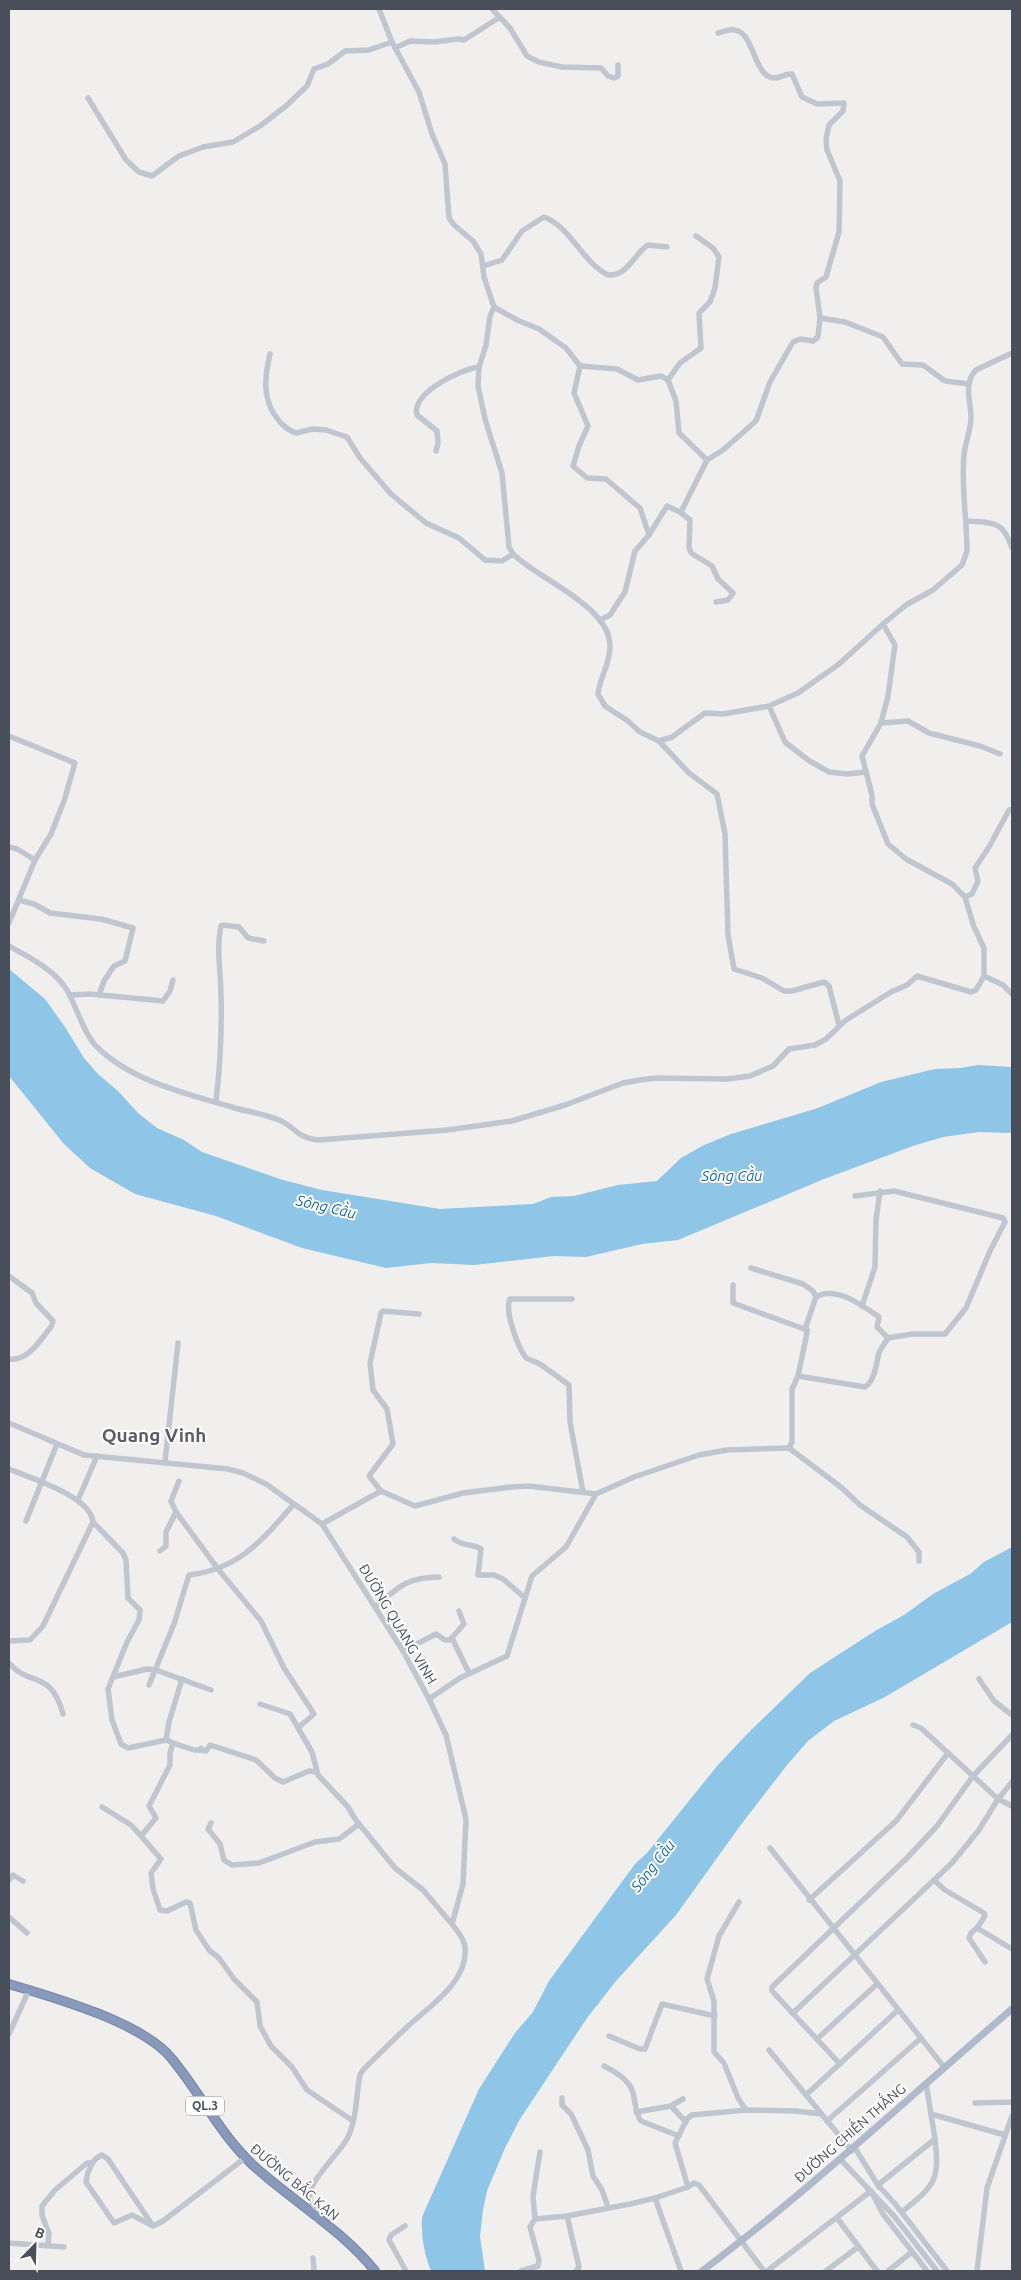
<svg xmlns="http://www.w3.org/2000/svg" width="1021" height="2280" font-family="Ubuntu,sans-serif">
<style>
.water{fill:#8fc5e6}
.lines{fill:none;stroke-linecap:round;stroke-linejoin:round}
.highway-casing{stroke:#7484a6;stroke-width:10}
.minor{stroke:#c0c6cf;stroke-width:5.5}
.major{stroke:#b0b9cb;stroke-width:7}
.highway{stroke:#8999ba;stroke-width:8}
.labels{text-anchor:middle;stroke-width:4;stroke-linejoin:round;paint-order:stroke}
.shield{fill:#fff;stroke:#7f838c;stroke-width:1}
.shield-label{font-size:12px;font-weight:bold;fill:#484e5a}
.street-label{font-size:14px;fill:#484e5a;stroke:#fff}
.water-label{font-size:15px;font-style:italic;fill:#156ba0;stroke:#fff}
.district-label{font-size:19px;font-weight:bold;fill:#5b5d63;stroke:#fff}
</style>
<rect width="100%" height="100%" fill="#f1efee"/>
<g class="water">
<polygon points="9,969 45,999 65,1027 84,1058 98,1074 118,1091 138,1113 157,1128 184,1140 202,1152 283,1180 322,1190 440,1209 533,1204 551,1197 574,1196 618,1185 657,1181 681,1158 704,1145 731,1134 818,1108 881,1082 935,1069 960,1068 978,1065 1012,1067 1012,1133 979,1132 943,1137 913,1146 824,1179 678,1240 642,1244 586,1257 554,1256 474,1265 431,1263 386,1268 302,1248 216,1216 135,1194 90,1168 64,1144 9,1076"/>
<path d="M1012,1547V1622L885,1697L834,1721L808,1741L787,1765L740,1826L676,1915L616,1981L587,2018L520,2119L505,2148L487,2191L483,2210L480,2236L485,2271H431C424,2253 421,2237 422,2217L479,2089L515,2033L533,2012L549,1981L635,1864L647,1853L717,1766L749,1732L810,1673L875,1631L904,1615L933,1594L970,1574L984,1562Z"/>
</g>
<g class="lines">
<g class="highway-casing">
<path id="highway" d="M9,1984C53,1997 144,2023 172,2059C201,2094 221,2136 255,2167C294,2202 342,2230 375,2271"/>
</g>
<g class="minor">
<polyline points="379,9 392,42 419,92 432,134 445,164 449,218 454,225 473,241 481,254 484,277 494,307 517,320 539,329 566,348 580,366 617,369 638,380 661,376 668,380"/>
<polyline points="492,9 510,28 527,56 539,62 562,67 601,68 608,76 614,78 618,76 618,65"/>
<polyline points="395,48 410,41 434,42 458,39 464,40 500,17"/>
<polyline points="88,98 126,160 139,172 152,176 179,156 203,147 233,142 260,126 286,106 307,86 314,69 328,64 345,51 369,50 392,42"/>
<polyline points="696,236 713,248 719,257 715,288 710,302 699,313 701,348 680,363 668,380 676,401 679,433 707,460"/>
<path d="M483,266L502,260L522,231L544,217C571,227 582,262 608,275C628,276 633,255 648,245L667,247"/>
<path d="M494,307L490,316L486,345L479,367L478,386L485,419L502,473L509,547L513,554C538,579 610,606 610,646C610,665 599,679 598,694L605,706L628,721L640,732L659,741L689,773L717,794L725,834L728,935L734,969L762,978L784,991H792L824,982L829,986L839,1025"/>
<polyline points="820,318 845,322 883,337 902,364 923,365 945,381 969,384"/>
<path d="M1012,353L976,370C963,383 971,402 971,418C971,430 965,443 964,455C961,487 967,519 967,551L962,565L933,590L906,605L883,624L895,645L888,696L881,723L862,756L872,795V804L888,844L906,859L952,884L965,897L974,927L984,948V976L1003,985L1012,994"/>
<path d="M270,354C264,379 262,402 280,422C285,427 289,431 296,433L313,429L326,430L347,437L360,458L391,494L426,523L459,538L485,560L502,561L513,554"/>
<polyline points="580,366 574,393 588,426 579,446 573,466 587,478 606,479 640,508 649,535"/>
<path d="M436,451L438,443L437,431L417,415C411,393 461,369 479,367"/>
<path d="M681,512L707,460L723,450L756,421L770,382L793,342L800,339L813,341L818,337L820,318L816,288L817,283L826,277L839,232L840,181L827,150L826,139L829,125L843,111L844,103L817,104L802,97L792,74C785,73 779,79 773,78C753,75 754,31 734,30C729,29 723,32 718,33"/>
<path d="M966,521C993,523 1003,520 1012,548"/>
<polyline points="600,620 610,615 625,592 635,551 649,535 667,506 680,512 690,520 689,547 691,553 712,566 718,579 733,593 728,600 716,602"/>
<polyline points="769,706 785,742 808,760 829,772 847,774 866,772"/>
<polyline points="881,723 908,721 929,733 980,746 1000,754"/>
<polyline points="9,736 75,763 64,801 51,834 35,860 9,923"/>
<polyline points="659,741 672,737 705,713 723,714 769,706 798,693 839,664 883,624"/>
<polyline points="9,847 17,849 35,860"/>
<polyline points="965,897 972,894 978,881 975,868 989,847 1009,810 1012,809"/>
<polyline points="19,900 34,904 50,913 101,919 133,928 125,961 114,966 104,981 99,995"/>
<path d="M9,946C29,957 57,971 68,992C77,1008 84,1034 96,1046C132,1082 188,1094 235,1108C249,1112 265,1114 279,1120C296,1127 296,1138 319,1140L447,1130L512,1121L565,1105L623,1083L640,1080L656,1078L727,1079L750,1076L773,1066L789,1049L815,1045L826,1039L846,1020L891,992L907,985L917,976L971,992L976,990L984,976"/>
<polyline points="70,995 90,994 163,1001 170,991 173,980"/>
<path d="M216,1101C220,1067 222,1031 221,996C221,973 216,949 221,926L223,925L239,927L248,938L264,941"/>
<polyline points="751,1268 803,1284 813,1291 816,1297"/>
<path d="M9,1276L32,1293L36,1303L53,1321L51,1327C39,1341 29,1361 9,1359"/>
<polyline points="733,1285 733,1303 807,1330"/>
<path d="M572,1299H510C504,1311 518,1347 526,1358L540,1364L569,1385L570,1422L583,1492"/>
<polyline points="862,1306 875,1267 876,1220 880,1191"/>
<path d="M798,1376L865,1387C875,1381 876,1364 879,1353C881,1348 885,1343 888,1338L912,1334H945L966,1308L990,1251L1005,1222L1003,1218L894,1191L855,1196"/>
<path d="M9,1423L84,1455L228,1469L243,1473L266,1484L322,1524L403,1651L429,1699L446,1735L466,1819L463,1884L452,1924C457,1931 464,1938 465,1947C469,1983 426,2008 405,2029C391,2042 377,2056 363,2070L360,2075C356,2095 357,2118 348,2137C342,2151 305,2184 310,2199C312,2204 316,2208 319,2212L317,2219"/>
<path d="M789,1448L792,1442V1389L798,1376L807,1333L806,1326L816,1297C836,1285 863,1306 879,1317L877,1327L888,1338"/>
<polyline points="165,1462 178,1343"/>
<path d="M9,1469C30,1478 91,1496 93,1522L43,1626L30,1640L9,1641"/>
<polyline points="381,1491 369,1476 393,1444 387,1409 373,1390 370,1363 381,1313 383,1311 419,1314"/>
<polyline points="78,1500 97,1456"/>
<polyline points="176,1512 218,1569 261,1621 284,1668 314,1714 299,1727"/>
<polyline points="26,1521 57,1444"/>
<polyline points="93,1522 123,1553 126,1560 128,1598 140,1610 139,1620 127,1642 108,1689 112,1720 121,1744 128,1748 166,1740 173,1743 170,1753 170,1765 149,1806 156,1818 141,1836 131,1825 102,1807"/>
<polyline points="322,1524 381,1491 415,1506 463,1493 511,1487 529,1486 596,1494"/>
<path d="M454,1539C463,1547 473,1543 481,1549L478,1575H494L503,1579L525,1598"/>
<polyline points="160,1551 166,1546 166,1532 176,1512 171,1501 179,1481"/>
<path d="M375,1607C400,1586 405,1578 439,1577"/>
<polyline points="452,1638 469,1673"/>
<polyline points="403,1651 436,1634 445,1640 450,1640 464,1624 459,1611"/>
<path d="M9,1663C29,1687 51,1669 63,1714"/>
<polyline points="113,1677 147,1669 156,1670 211,1690"/>
<polyline points="979,1679 994,1701 1012,1715"/>
<path d="M149,1685L174,1624L189,1575C240,1569 262,1540 294,1504"/>
<polyline points="429,1699 460,1678 507,1656 532,1576 566,1547 596,1494 634,1477 699,1455 727,1450 789,1448 842,1488 860,1505 907,1537 919,1552 919,1561"/>
<polyline points="260,1704 290,1714 312,1752 318,1775 348,1807 355,1819 395,1868 423,1890 452,1924"/>
<polyline points="913,1725 921,1728 998,1799 1012,1806"/>
<polyline points="166,1740 169,1722 182,1679"/>
<polyline points="173,1743 194,1750 200,1750 201,1748"/>
<polyline points="200,1750 206,1751 210,1745 256,1760 275,1778 283,1782 309,1771 316,1772"/>
<polyline points="211,1823 208,1829 220,1844 224,1860 232,1865 259,1863 315,1842 339,1839 359,1824"/>
<polyline points="141,1836 161,1859 151,1873 153,1889 160,1910 167,1911 186,1902 190,1903 196,1930 209,1950 219,1958 234,1979 257,2002 260,2026 271,2046 292,2067 307,2090 353,2121"/>
<polyline points="770,1848 944,2067"/>
<polyline points="9,1880 13,1875 23,1881"/>
<polyline points="934,1880 945,1890 984,1913 985,1916 977,1928 1012,1949"/>
<polyline points="809,1900 896,1821 948,1753"/>
<polyline points="739,1902 719,1936 707,1979 714,2001 714,2052 724,2063 738,2098 746,2110"/>
<polyline points="9,1917 27,1933"/>
<polyline points="977,1928 971,1933 969,1938 985,1962"/>
<polyline points="793,2013 952,1863 979,1830 998,1799 1012,1782"/>
<polyline points="9,2034 29,1990"/>
<polyline points="609,2036 640,2049 645,2049 662,2004 715,2016"/>
<polyline points="817,2039 877,1984"/>
<polyline points="769,2050 852,2151"/>
<polyline points="840,2064 772,1991 772,1987 907,1858 937,1826 973,1776 1012,1735"/>
<path d="M604,2066C614,2071 628,2079 632,2090C636,2100 634,2111 641,2121L679,2136"/>
<polyline points="926,2083 935,2139 878,2185 896,2205 947,2271"/>
<polyline points="806,2095 898,2010"/>
<polyline points="562,2098 562,2105 571,2114 582,2137 588,2150 593,2176 602,2190 608,2207"/>
<polyline points="975,2103 1012,2102"/>
<polyline points="671,2106 686,2122"/>
<polyline points="636,2112 671,2106 683,2099"/>
<polyline points="931,2114 1005,2135"/>
<polyline points="827,2121 921,2038"/>
<polyline points="855,2148 879,2187"/>
<polyline points="841,2160 894,2216 937,2271"/>
<polyline points="655,2198 681,2271"/>
<path d="M902,2212C934,2185 940,2183 935,2139"/>
<polyline points="567,2216 579,2267 576,2271"/>
<polyline points="837,2218 877,2271"/>
<polyline points="535,2219 533,2196 540,2152"/>
<path d="M153,2226L108,2159L102,2155C92,2158 87,2173 86,2182L114,2223L132,2215L153,2226L163,2221L245,2158"/>
<polyline points="405,2226 391,2235 389,2240 406,2271"/>
<polyline points="9,2243 64,2247"/>
<polyline points="48,2245 49,2234 42,2215 42,2206 55,2190 87,2163 92,2163"/>
<polyline points="313,2258 314,2271"/>
<polyline points="521,2271 538,2266 539,2260 530,2227 535,2219 567,2216 630,2204 655,2198 688,2187"/>
<polyline points="764,2271 699,2185 694,2183 688,2187 675,2143 687,2119 692,2115 746,2110 796,2111 821,2114"/>
<polyline points="767,2271 871,2191 883,2214 927,2271"/>
<polyline points="826,2271 858,2247"/>
<polyline points="888,2271 912,2252"/>
<polyline points="977,2271 987,2188 1012,2116"/>
</g>
<path class="major" d="M702,2271C810,2190 909,2097 1012,2009"/>
<use href="#highway" class="highway"/>
</g>
<g class="labels">
<rect class="shield" x="186" y="2096.5" width="38" height="19" rx="4"/>
<g class="shield-label">
<text x="205" y="2110">QL.3</text>
</g>
<g class="street-label">
<text transform="translate(398 1624) rotate(59)" y="5">ĐƯỜNG QUANG VINH</text>
<text transform="translate(850 2133) rotate(-41)" y="5">ĐƯỜNG CHIẾN THẮNG</text>
<text transform="translate(295 2182) rotate(40)" y="5">ĐƯỜNG BẮC KẠN</text>
</g>
<g class="water-label">
<text x="732" y="1181">Sông Cầu</text>
<text transform="translate(326 1207) rotate(13)" y="5">Sông Cầu</text>
<text transform="translate(653 1866) rotate(-52)" y="5">Sông Cầu</text>
</g>
<g class="district-label">
<text x="154" y="1442">Quang Vinh</text>
</g>
</g>
<rect width="1021" height="2280" fill="none" stroke="#484e5a" stroke-width="20"/>
<g transform="translate(35 2245) rotate(23)" stroke="#ffffff" stroke-width="4" paint-order="stroke">
<path d="M0-4L9 19L0 12L-9 19Z" fill="#484e5a"/>
<text y="-8" font-size="14" font-weight="bold" text-anchor="middle" fill="#484e5a">B</text>
</g>
</svg>
